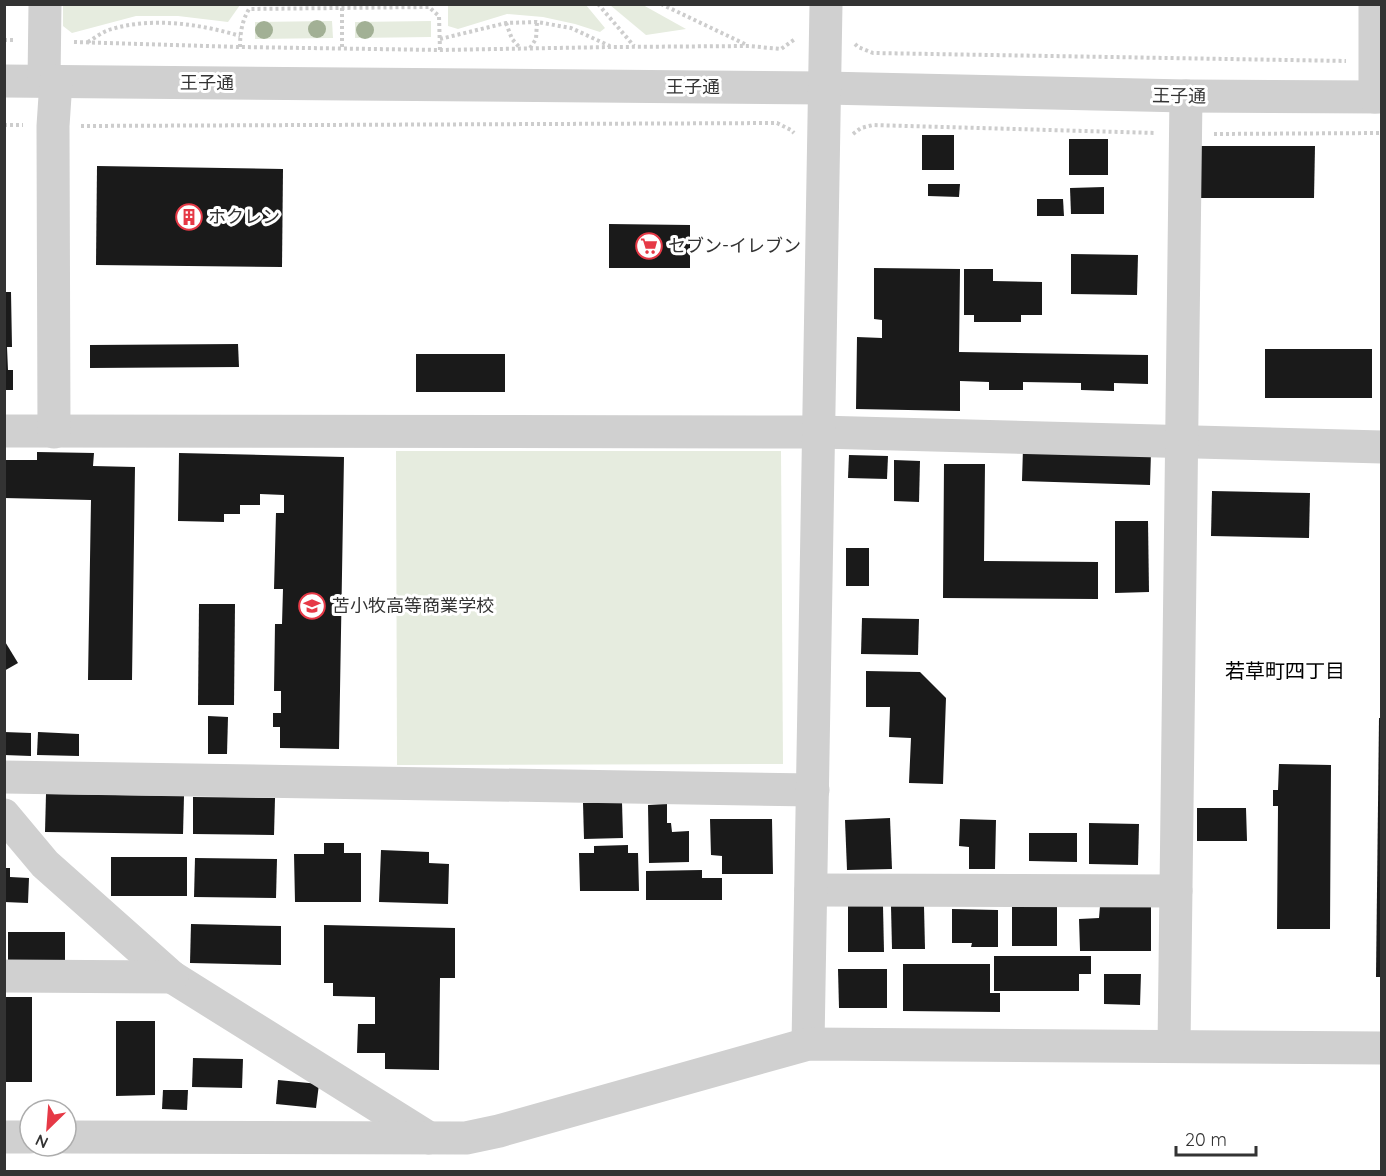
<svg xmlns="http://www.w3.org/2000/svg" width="1386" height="1176" font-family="Quicksand,'Noto Sans JP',sans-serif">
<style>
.green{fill:#e6ecdf}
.building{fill:#1a1a1a}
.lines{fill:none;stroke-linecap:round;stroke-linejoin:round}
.path{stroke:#cdcdcd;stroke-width:4;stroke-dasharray:3 3;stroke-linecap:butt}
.minor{stroke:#d0d0d0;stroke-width:33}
.tree{fill:#a2b095}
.labels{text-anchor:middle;stroke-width:6;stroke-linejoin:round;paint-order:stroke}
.street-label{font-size:18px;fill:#333;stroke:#fff}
.poi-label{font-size:18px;fill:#333;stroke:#fff;text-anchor:start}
.neighbourhood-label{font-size:20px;fill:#000;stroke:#fff}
</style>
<rect width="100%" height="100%" fill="#fff"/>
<g class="green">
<polygon points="63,5 63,4 240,5 228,22 178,16 136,16 72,33 63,26"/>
<polygon points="448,5 586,5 605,28 600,32 575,24 543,17 507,14 458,29 448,26"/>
<polygon points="610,5 643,5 686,29 646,35"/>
<polygon points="332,21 333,38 255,39 255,22"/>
<polygon points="431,21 431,37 355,38 355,22"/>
<polygon points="396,451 781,451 783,764 397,765"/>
</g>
<g class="building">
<rect x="922" y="135" width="32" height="35"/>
<rect x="1069" y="139" width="39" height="36"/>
<polygon points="1201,146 1315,146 1314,198 1201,198"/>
<polygon points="97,166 283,169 282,267 96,265"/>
<polygon points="928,184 960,184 959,197 928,196"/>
<polygon points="1104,187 1104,214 1071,214 1070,188"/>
<polygon points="1037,199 1063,199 1064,216 1037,216"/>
<polygon points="609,224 690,225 690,268 609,268"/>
<polygon points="1071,254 1138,255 1137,295 1071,294"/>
<polygon points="874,268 960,269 959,352 1148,355 1148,384 1114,383 1114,391 1081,390 1081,383 1023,382 1023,390 989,390 989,382 960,381 960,411 856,409 857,337 882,338 882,320 874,319"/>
<polygon points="964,269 993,269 993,281 1042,282 1042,315 1021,315 1021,322 974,322 974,315 964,315"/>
<polygon points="4,292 11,292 12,347 7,347 8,370 13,370 13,390 4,390"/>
<polygon points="238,344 239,367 90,368 90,345"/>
<rect x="1265" y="349" width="107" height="49"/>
<rect x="416" y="354" width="89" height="38"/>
<polygon points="1023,448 1151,452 1150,485 1022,481"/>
<polygon points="37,452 94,453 93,466 135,467 132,680 88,680 91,500 4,498 4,460 37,460"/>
<polygon points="179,453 344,457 339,749 280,748 280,727 273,727 273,713 281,713 281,691 274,691 275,624 282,624 283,589 274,589 276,513 284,513 284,495 260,494 260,505 240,505 240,514 224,514 224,522 178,521"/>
<polygon points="849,455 888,456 887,479 848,478"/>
<polygon points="894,460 920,461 919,502 894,501"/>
<polygon points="944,464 985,464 984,561 1098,562 1098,599 943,598"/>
<polygon points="1212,491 1310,493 1309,538 1211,536"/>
<polygon points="1115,521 1148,521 1149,592 1115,593"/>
<rect x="846" y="548" width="23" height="38"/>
<polygon points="199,604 235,604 234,705 198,705"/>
<polygon points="862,618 919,619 918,655 861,654"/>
<polygon points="4,640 18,663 4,671"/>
<polygon points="866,671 920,672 946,698 943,784 909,783 911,738 889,737 890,707 866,707"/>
<polygon points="208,716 228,717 227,754 208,754"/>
<polygon points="1379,718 1382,718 1382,977 1376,977"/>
<polygon points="4,732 31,733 31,756 4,755"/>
<polygon points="38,732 79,734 79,756 37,755"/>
<polygon points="1279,764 1331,765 1330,929 1277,929 1278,806 1273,806 1273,790 1278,790"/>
<polygon points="46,794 184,796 183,834 45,832"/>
<polygon points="193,797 275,798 274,835 193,834"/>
<polygon points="622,802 623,838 584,839 583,803"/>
<polygon points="667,804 667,823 671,823 672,832 689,831 689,862 649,863 648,805"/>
<polygon points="1197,808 1246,808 1247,841 1197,841"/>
<polygon points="890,818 892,869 847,870 845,820"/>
<polygon points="710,819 772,819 773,874 722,874 722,856 711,855"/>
<polygon points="960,819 996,820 995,869 969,869 969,847 959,846"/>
<polygon points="1089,823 1139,824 1138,865 1089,864"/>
<polygon points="1029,833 1077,833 1077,862 1029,861"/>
<polygon points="324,843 344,843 344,853 361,853 361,902 295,902 294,854 324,854"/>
<polygon points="628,845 628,853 638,853 639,891 580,891 579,853 594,853 594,846"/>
<polygon points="381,850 429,852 429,863 449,864 448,904 379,902"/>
<rect x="111" y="857" width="76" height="39"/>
<polygon points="195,858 277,859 276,898 194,897"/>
<polygon points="4,868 10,868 10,877 29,878 28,903 4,902"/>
<polygon points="702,870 702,878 722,878 722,900 646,900 646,871"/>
<polygon points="848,906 883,906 884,952 848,952"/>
<polygon points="891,906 924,906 925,949 892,949"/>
<polygon points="1100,906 1151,907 1151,951 1080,951 1079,919 1099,918"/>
<rect x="1012" y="907" width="45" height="39"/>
<polygon points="952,909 998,910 998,947 971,947 972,943 952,943"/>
<polygon points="191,924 281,926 281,965 190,963"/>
<polygon points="324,925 455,928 455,978 440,978 439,1070 385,1069 385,1053 357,1053 358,1024 375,1024 375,997 333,996 333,983 324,983"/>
<rect x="8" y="932" width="57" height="34"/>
<polygon points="994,956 1091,956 1091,974 1079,974 1079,991 994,991"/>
<polygon points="903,964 990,964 990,993 1000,993 1000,1012 903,1011"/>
<polygon points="838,969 887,969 887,1008 839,1008"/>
<polygon points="1104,974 1141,974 1140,1005 1104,1004"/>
<rect x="5" y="997" width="27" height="85"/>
<polygon points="116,1021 155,1021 155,1095 116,1096"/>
<polygon points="193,1058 243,1059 242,1088 192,1087"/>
<polygon points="278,1080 319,1084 316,1108 276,1104"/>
<polygon points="163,1090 188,1090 187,1110 162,1109"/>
</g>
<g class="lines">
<g class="path">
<polyline points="598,4 634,46"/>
<polyline points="661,4 747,45"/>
<polyline points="342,8 342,49"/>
<polyline points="506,23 512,39 520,48"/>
<polyline points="440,39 506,23 537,22 571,28 610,46"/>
<polyline points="4,40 15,40"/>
<polyline points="74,42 240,47 440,50 612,47 749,46 781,49 795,39"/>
<path d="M88,42C95,38 103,31 112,29C152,17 201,24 240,36"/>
<polyline points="855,44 858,47 873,53 1346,61"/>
<path d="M240,47C240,33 242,21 249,9L429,7L439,16L440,50"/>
<polyline points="530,48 536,39 537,22"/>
<polyline points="4,125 23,125"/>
<polyline points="81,126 777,123 791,130 794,133"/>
<polyline points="853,134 861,128 873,125 1156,133"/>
<polyline points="1214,134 1382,133"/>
</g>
<g class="minor">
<polyline points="4,81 825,88 1186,96 1382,97"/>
<polyline points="44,81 45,4"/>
<polyline points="1375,97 1375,4"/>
<polyline points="4,431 819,432 1382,447"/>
<polyline points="54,432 53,126 56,81"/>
<polyline points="4,777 813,790"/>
<polyline points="4,815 45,864 172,977 429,1138"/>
<polyline points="811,890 1176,891"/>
<polyline points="4,976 172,977"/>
<polyline points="808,1044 826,4"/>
<polyline points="1174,1046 1186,96"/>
<polyline points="4,1137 30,1137"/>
<polyline points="66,1137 466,1138 499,1131 808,1044 1382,1048"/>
</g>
</g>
<g class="tree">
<circle cx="317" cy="29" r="9"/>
<circle cx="264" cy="30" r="9"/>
<circle cx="365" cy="30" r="9"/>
</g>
<defs>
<g id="building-ring" transform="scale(1.35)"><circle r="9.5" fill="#fff" stroke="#e63946" stroke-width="1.5"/><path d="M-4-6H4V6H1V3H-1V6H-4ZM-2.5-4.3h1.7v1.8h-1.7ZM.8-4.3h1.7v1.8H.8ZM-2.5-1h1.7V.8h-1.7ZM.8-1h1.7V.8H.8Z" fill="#e63946"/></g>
<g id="supermarket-ring" transform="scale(1.35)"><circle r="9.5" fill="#fff" stroke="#e63946" stroke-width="1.5"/><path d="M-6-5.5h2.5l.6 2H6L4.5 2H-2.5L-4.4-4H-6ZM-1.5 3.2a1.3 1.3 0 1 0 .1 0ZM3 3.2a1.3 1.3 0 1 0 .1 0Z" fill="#e63946"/></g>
<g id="university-ring" transform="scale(1.35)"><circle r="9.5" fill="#fff" stroke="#e63946" stroke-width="1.5"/><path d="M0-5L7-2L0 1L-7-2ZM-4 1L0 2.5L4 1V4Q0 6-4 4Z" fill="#e63946"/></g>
</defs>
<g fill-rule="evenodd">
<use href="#building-ring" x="189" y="217"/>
<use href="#supermarket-ring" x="649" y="246"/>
<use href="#university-ring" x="312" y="606"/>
</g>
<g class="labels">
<g class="street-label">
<text x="207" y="89">王子通</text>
<text x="693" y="93">王子通</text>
<text transform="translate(1179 96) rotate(1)" y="6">王子通</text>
</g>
<g class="poi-label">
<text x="208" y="223">ホクレン</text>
<text x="668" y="252">セブン-イレブン</text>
<text x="332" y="612">苫小牧高等商業学校</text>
</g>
<g class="neighbourhood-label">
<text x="1285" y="678">若草町四丁目</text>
</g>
</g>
<rect width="1386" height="1176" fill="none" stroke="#333333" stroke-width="12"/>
<g transform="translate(48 1128) rotate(205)"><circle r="28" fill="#ffffff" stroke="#adadad" stroke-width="1.5"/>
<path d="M0-4.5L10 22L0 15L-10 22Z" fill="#e63946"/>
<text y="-9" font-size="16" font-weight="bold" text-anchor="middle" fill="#333333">N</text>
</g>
<path d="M1176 1146v9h80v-9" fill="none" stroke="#333333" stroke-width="3"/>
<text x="1185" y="1146" font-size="18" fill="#333333" stroke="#ffffff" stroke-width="4.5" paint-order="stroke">20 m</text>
</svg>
